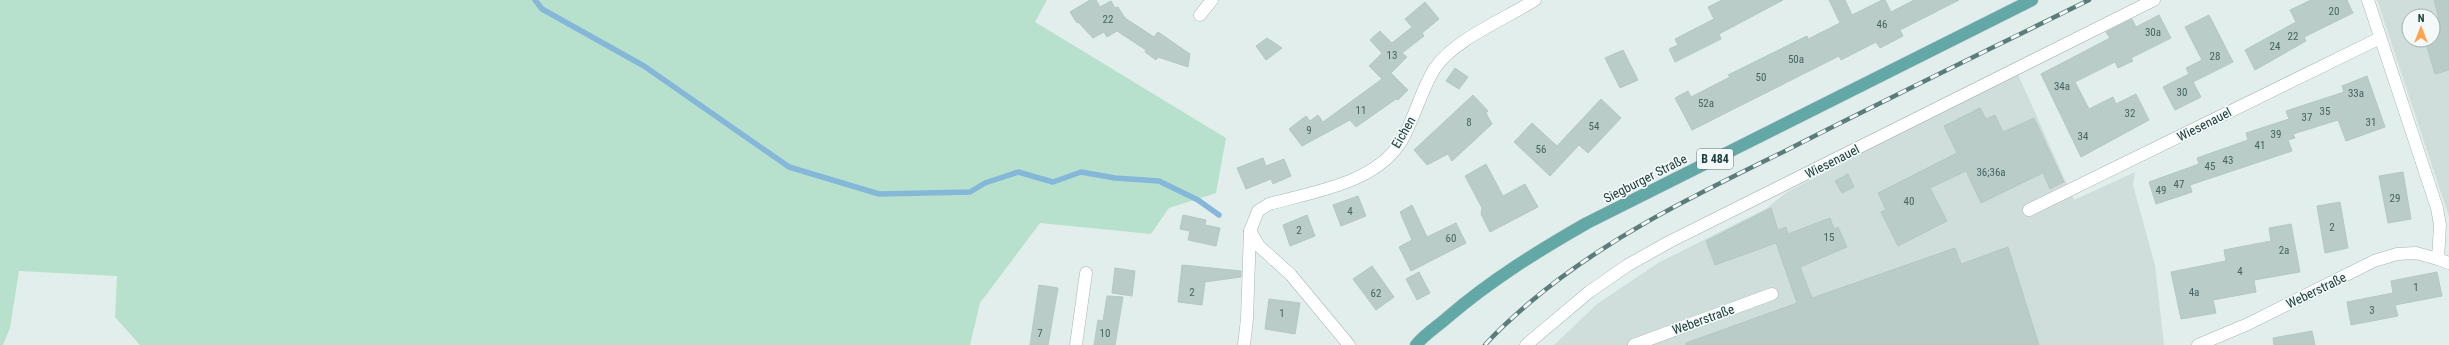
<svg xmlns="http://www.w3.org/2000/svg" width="2449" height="345" font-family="'Roboto Condensed',sans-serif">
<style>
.built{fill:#d0dedb;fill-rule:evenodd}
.green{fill:#b8e1cd}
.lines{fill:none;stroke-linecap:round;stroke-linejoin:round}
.stream{stroke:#84b7d8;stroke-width:5.5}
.building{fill:#b9ccc8;stroke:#b3c8c4}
.minor-casing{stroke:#a4b6b4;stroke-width:13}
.major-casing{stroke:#c1cac9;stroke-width:13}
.minor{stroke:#fff;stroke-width:12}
.major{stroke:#62a8a6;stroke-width:12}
.rail-casing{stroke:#5a7c7b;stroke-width:4.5}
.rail{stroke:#f3f9f8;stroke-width:3;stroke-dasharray:9;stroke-linecap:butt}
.labels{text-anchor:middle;stroke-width:3.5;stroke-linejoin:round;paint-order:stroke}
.number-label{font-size:11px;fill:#466361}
.shield{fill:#f3f9f8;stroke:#5f7876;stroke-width:1}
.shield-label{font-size:12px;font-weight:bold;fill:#20403f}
.street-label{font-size:13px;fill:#20403f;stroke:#f3f9f8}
</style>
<rect width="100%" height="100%" fill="#e2eeeb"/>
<g class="built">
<path d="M2377,0H2449V217ZM2409,16H2433V40H2409Z"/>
<polygon points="2017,72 2074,200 2135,172 2133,185 2155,265 2164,345 1554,345 1597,304 1658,263 1767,208 1787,192"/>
</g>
<polygon class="green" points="0,0 1047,0 1035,22 1226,138 1216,193 1169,208 1151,234 1040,223 980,303 970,345 140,345 115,317 117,276 19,271 10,328 3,345 0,345"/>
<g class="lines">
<polyline class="stream" points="535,0 542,9 644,66 789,167 879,194 970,192 985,183 1018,172 1053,182 1081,172 1115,178 1159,181 1198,200 1219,215"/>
</g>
<g class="building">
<polygon points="1090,0 1096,0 1100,7 1111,1 1115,8 1118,7 1125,18 1154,37 1158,32 1190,54 1188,67 1158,57 1156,60 1145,52 1146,50 1117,31 1107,37 1104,32 1093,38 1078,22 1077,23 1070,12"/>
<polygon points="1722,0 1783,0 1719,34 1721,39 1675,62 1669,49 1678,45 1675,39 1714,19 1708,7"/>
<polygon points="1829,0 1845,0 1852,15 1882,0 1885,0 1891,12 1914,0 1959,0 1900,30 1903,36 1880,48 1876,42 1841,60 1839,56 1692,130 1675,98 1688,91 1691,97 1730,77 1728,75 1807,36 1808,39 1840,23"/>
<polygon points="2311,0 2347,0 2353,13 2304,37 2306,41 2255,70 2245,50 2296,22 2290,10"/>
<polygon points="2434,0 2449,0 2449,70 2435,74 2425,40 2433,40 2433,30 2441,27"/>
<polygon points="1425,2 1439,19 1422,33 1424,36 1402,53 1407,57 1391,73 1408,90 1398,100 1396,99 1356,127 1350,120 1302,146 1289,129 1306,116 1310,121 1318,115 1323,122 1382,79 1369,66 1382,53 1370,40 1380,31 1392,43 1412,27 1405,19"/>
<polygon points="2159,15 2171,38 2131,58 2133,61 2118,68 2115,62 2075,82 2089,109 2113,97 2116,104 2136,94 2149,120 2081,157 2041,74 2110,38 2106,32 2132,19 2136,27"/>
<polygon points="2209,15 2233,62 2193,82 2201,97 2175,110 2163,87 2189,74 2186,68 2202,60 2185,27"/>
<polygon points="1267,38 1282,48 1266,60 1256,46"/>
<polygon points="1623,50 1638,80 1620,88 1605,58"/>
<polygon points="1455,68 1468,77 1459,89 1446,81"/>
<polygon points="2367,76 2385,127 2346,141 2338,120 2293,134 2295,138 2288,140 2292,151 2190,185 2192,192 2156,204 2149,182 2199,164 2197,158 2248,140 2246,133 2289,119 2286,111 2344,92 2342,86"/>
<polygon points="1473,95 1488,111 1486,113 1492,124 1452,161 1448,154 1427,165 1414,150"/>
<polygon points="1601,99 1621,118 1588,153 1579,145 1550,176 1514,142 1532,123 1557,146"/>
<polygon points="1980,108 1986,119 1995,115 2003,132 2034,118 2064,182 2050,189 2043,173 1981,203 1966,171 1930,188 1947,221 1898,246 1881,212 1886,210 1878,193 1957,153 1944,126"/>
<polygon points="1263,158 1266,166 1284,159 1291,176 1273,184 1271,179 1246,189 1237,168"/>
<polygon points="1486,164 1503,196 1525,184 1538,207 1490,232 1481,214 1482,208 1465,176"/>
<polygon points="2403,172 2411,219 2388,223 2379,176"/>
<polygon points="1848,174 1854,187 1842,193 1835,181"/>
<polygon points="1358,196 1366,216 1341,226 1333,205"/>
<polygon points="2340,202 2348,248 2325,253 2317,206"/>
<polygon points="1412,205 1427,237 1456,223 1466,243 1411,271 1399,247 1412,240 1400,212"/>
<polygon points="1771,208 1778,230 1786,227 1788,234 1830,218 1834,229 1838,227 1847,247 1800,267 1812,298 1955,248 1961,264 2008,247 2039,345 1686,345 1686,343 1797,303 1776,243 1715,265 1706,241"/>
<polygon points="1183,215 1206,220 1205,225 1220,228 1216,246 1188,240 1190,231 1180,229"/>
<polygon points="1307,215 1315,236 1290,246 1283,225"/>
<polygon points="2291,224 2300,272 2254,280 2256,292 2213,300 2216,313 2181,319 2171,272 2226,261 2224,250 2271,241 2269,228"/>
<polygon points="1182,265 1241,271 1241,277 1205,282 1202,305 1178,302"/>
<polygon points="1372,266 1394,297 1376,310 1353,279"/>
<polygon points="1115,268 1135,271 1132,296 1112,293"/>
<polygon points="1419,272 1430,293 1417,300 1406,279"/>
<polygon points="2437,272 2442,296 2395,305 2398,316 2351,325 2347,302 2393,293 2391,281"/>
<polygon points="1039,285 1058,288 1048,345 1030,345"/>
<polygon points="1107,296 1123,297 1115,345 1094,345 1098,320 1103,321"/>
<polygon points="1269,299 1300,303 1295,334 1265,329"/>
<polygon points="2312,331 2315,345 2274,345 2273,338"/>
</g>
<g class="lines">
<g class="minor-casing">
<g id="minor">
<polyline points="2368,0 2437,208 2440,225 2438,259 2449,263"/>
<polyline points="1200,15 1212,0"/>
<polyline points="2029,210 2380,38"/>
<polyline points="1250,231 1259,246 1291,275 1349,345"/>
<polyline points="1076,345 1086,273"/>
<path d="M1244,345L1247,319L1250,231L1258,211L1269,204C1313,192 1377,183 1402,140C1415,117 1421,90 1435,68C1455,39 1505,19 1535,0"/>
<polyline points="1526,345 1589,292 1628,265 1669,242 2154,0"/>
<polyline points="1634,345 1772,294"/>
<polyline points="2198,345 2248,324 2374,261 2397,254 2416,253 2438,259"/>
</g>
</g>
<g class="major-casing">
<path id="major" d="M1416,345C1425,334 1438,326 1448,317C1491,280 1538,251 1587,223L2032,0"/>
</g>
<use href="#minor" class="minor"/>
<use href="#major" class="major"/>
<g class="rail-casing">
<path id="rail" d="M1485,345C1498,330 1513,317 1528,304C1605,238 1697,194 1787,150C1887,99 1988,50 2089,0"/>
</g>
<use href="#rail" class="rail"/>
</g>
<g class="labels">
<g class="number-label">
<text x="2334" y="15">20</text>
<text x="1108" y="23">22</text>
<text x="1882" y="28">46</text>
<text x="2153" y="36">30a</text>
<text x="2293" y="40">22</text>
<text x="2275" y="50">24</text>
<text x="1392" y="59">13</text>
<text x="2215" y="60">28</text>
<text x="1796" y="63">50a</text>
<text x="1761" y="81">50</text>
<text x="2062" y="90">34a</text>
<text x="2182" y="96">30</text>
<text x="2356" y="97">33a</text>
<text x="1706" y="107">52a</text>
<text x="1361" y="114">11</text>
<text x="2325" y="115">35</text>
<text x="2130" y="117">32</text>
<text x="2307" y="121">37</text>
<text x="1469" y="126">8</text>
<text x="2371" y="126">31</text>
<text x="1594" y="130">54</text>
<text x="1309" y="134">9</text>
<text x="2276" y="138">39</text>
<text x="2083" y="140">34</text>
<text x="2260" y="149">41</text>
<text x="1541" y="153">56</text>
<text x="2228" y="164">43</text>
<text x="2210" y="170">45</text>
<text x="1991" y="176">36;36a</text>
<text x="2179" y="188">47</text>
<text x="2161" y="194">49</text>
<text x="2395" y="202">29</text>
<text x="1909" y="205">40</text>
<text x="1350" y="215">4</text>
<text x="2332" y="231">2</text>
<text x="1299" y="234">2</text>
<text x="1829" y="241">15</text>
<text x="1451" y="242">60</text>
<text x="2284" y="254">2a</text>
<text x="2240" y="275">4</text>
<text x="2416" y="291">1</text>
<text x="1192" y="296">2</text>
<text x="2194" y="296">4a</text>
<text x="1376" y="297">62</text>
<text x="2372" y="314">3</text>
<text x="1282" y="317">1</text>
<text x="1040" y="337">7</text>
<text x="1105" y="337">10</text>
</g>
<rect class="shield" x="1697" y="149" width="36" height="20" rx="3"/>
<g class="shield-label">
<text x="1715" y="163">B 484</text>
</g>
<g class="street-label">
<text transform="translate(2204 124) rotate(-27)" y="5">Wiesenauel</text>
<text transform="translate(1403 132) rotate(-60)" y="5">Eichen</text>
<text transform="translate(1832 161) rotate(-27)" y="5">Wiesenauel</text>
<text transform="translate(1645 178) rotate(-27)" y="5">Siegburger Straße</text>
<text transform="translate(2316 290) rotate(-26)" y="5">Weberstraße</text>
<text transform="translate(1703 319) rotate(-20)" y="5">Weberstraße</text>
</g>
</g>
<g transform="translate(2421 28)"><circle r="19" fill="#f3f9f8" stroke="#9fafae"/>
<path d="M0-3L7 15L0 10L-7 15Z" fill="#ffa34e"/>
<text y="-6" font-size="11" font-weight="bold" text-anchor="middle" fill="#20403f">N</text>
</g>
</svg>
